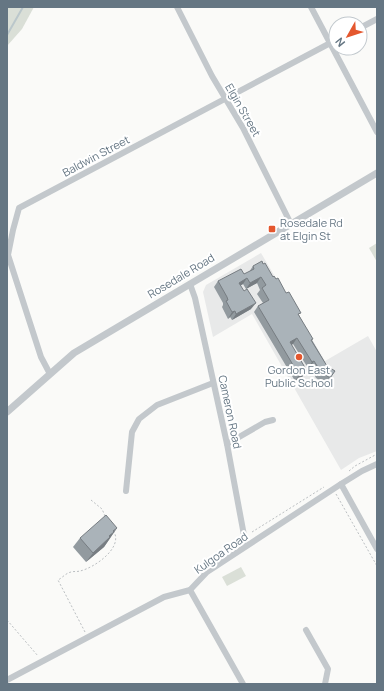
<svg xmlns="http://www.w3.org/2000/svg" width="384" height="691" font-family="Manrope,sans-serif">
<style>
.built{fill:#e8e9e9}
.green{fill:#dadfd7}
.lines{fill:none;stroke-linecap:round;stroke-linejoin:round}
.stream{stroke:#bbc7cb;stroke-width:2}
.path{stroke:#bbbfc2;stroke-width:1;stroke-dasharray:2 2;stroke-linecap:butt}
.minor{stroke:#c3c8cc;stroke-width:6}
.tertiary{stroke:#c3c8cc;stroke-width:7}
.wall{fill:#929a9f}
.shaded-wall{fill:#777d82}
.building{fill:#aab3b9;stroke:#777d82}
.poi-dot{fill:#e4572e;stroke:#fff;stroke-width:1.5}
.labels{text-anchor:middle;stroke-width:4;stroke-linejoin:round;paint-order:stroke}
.street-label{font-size:11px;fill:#657683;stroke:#fff}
.poi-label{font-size:11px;fill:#657683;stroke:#fff;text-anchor:start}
</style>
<rect width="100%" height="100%" fill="#fafaf8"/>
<polygon class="built" points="261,253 325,361 368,336 377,352 377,451 359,458 341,470 252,314 213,337 203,292 206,285"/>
<g class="green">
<polygon points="7,7 34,7 22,29 7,46"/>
<polygon points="377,243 377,262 369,248"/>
<polygon points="241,567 246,576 227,586 222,577"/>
</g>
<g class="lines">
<polyline class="stream" points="7,35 23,7"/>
<g class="path">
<polyline points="349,471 355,466 377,454"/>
<polyline points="336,494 377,566"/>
<polyline points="91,500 102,509 105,516"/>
<polyline points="252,532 324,487"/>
<polyline points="7,620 38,656"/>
<path d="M85,632L58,580C62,578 66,573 71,572C74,571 77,572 80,571C94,568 123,548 114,532"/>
</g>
<g class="minor">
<polyline points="177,7 212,76 243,128 291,224"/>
<polyline points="311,7 377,132"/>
<polyline points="360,28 377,19"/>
<polyline points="190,284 195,298 227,444 246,546"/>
<polyline points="50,374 41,357 8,255 13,230 19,208 336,40"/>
<polyline points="227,444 265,422 273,420"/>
<polyline points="341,484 377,549"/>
<polyline points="126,491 132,432 139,419 157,405 213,383"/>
<polyline points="190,590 243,684"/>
<polyline points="306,630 328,669 325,684"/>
<polyline points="7,680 164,597 190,590 207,572 341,484 362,471 377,464"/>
</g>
<polyline class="tertiary" points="7,412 74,353 377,173"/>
</g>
<g class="wall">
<polygon points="253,266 273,277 299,315 312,340 327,366 335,371 326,384 316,378 310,367 308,368 293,344 291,345 307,371 302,377 295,381 254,312 258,306 263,303 257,294 260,290 257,283 246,289 243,284 240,286 251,309 232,320 230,317 228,319 222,307 223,305 223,303 214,287 218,281 244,274 249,272"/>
<polygon points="117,528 104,547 86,562 73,547 80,538"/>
</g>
<g class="shaded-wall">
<polygon points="261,277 257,283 246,289 250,283"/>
<polygon points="247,278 243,284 234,289 239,283"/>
<polygon points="256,303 251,309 232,320 236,314"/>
<polygon points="235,311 230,317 228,319 232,312"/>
<polygon points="297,338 293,344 286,348 290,342"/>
<polygon points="314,361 310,367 308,368 312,362"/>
<polygon points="307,371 302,377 295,381 299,375"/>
<polygon points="117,528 104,547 86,562 93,553"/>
</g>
<g class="building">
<polygon points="262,261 263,264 265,263 273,277 274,276 276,279 278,278 286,293 289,292 301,313 298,314 313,339 311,340 327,366 335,371 330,378 321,372 314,361 312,362 297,338 290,342 307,371 299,375 258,306 269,300 262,288 266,285 261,277 250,283 247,278 239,283 244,291 247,289 256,303 236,314 235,311 232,312 226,301 228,300 227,297 218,281 241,269 244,274 254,269 253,266"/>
<polygon points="106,515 117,528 113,531 114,532 109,536 110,537 93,553 80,538"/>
</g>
<g class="poi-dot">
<rect x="268" y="225" width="8" height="8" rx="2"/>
<circle cx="299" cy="357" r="4"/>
</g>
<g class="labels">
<g class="street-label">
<text transform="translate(243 110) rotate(60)" y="4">Elgin Street</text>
<text transform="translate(96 156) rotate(-28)" y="4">Baldwin Street</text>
<text transform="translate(181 276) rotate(-31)" y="4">Rosedale Road</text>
<text transform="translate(230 412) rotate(78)" y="4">Cameron Road</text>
<text transform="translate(221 553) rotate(-35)" y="4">Kulgoa Road</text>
</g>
<g class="poi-label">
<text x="280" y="227">Rosedale Rd<tspan x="280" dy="13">at Elgin St</tspan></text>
<text x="299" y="374" text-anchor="middle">Gordon East<tspan x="299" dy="13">Public School</tspan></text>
</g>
</g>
<rect width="384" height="691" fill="none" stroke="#657683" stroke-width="16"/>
<g transform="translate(348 36) rotate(231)"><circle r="19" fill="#ffffff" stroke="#c1c8cd"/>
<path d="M0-3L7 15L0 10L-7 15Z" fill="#e4572e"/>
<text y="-6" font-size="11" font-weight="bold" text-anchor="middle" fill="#657683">N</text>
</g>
</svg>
